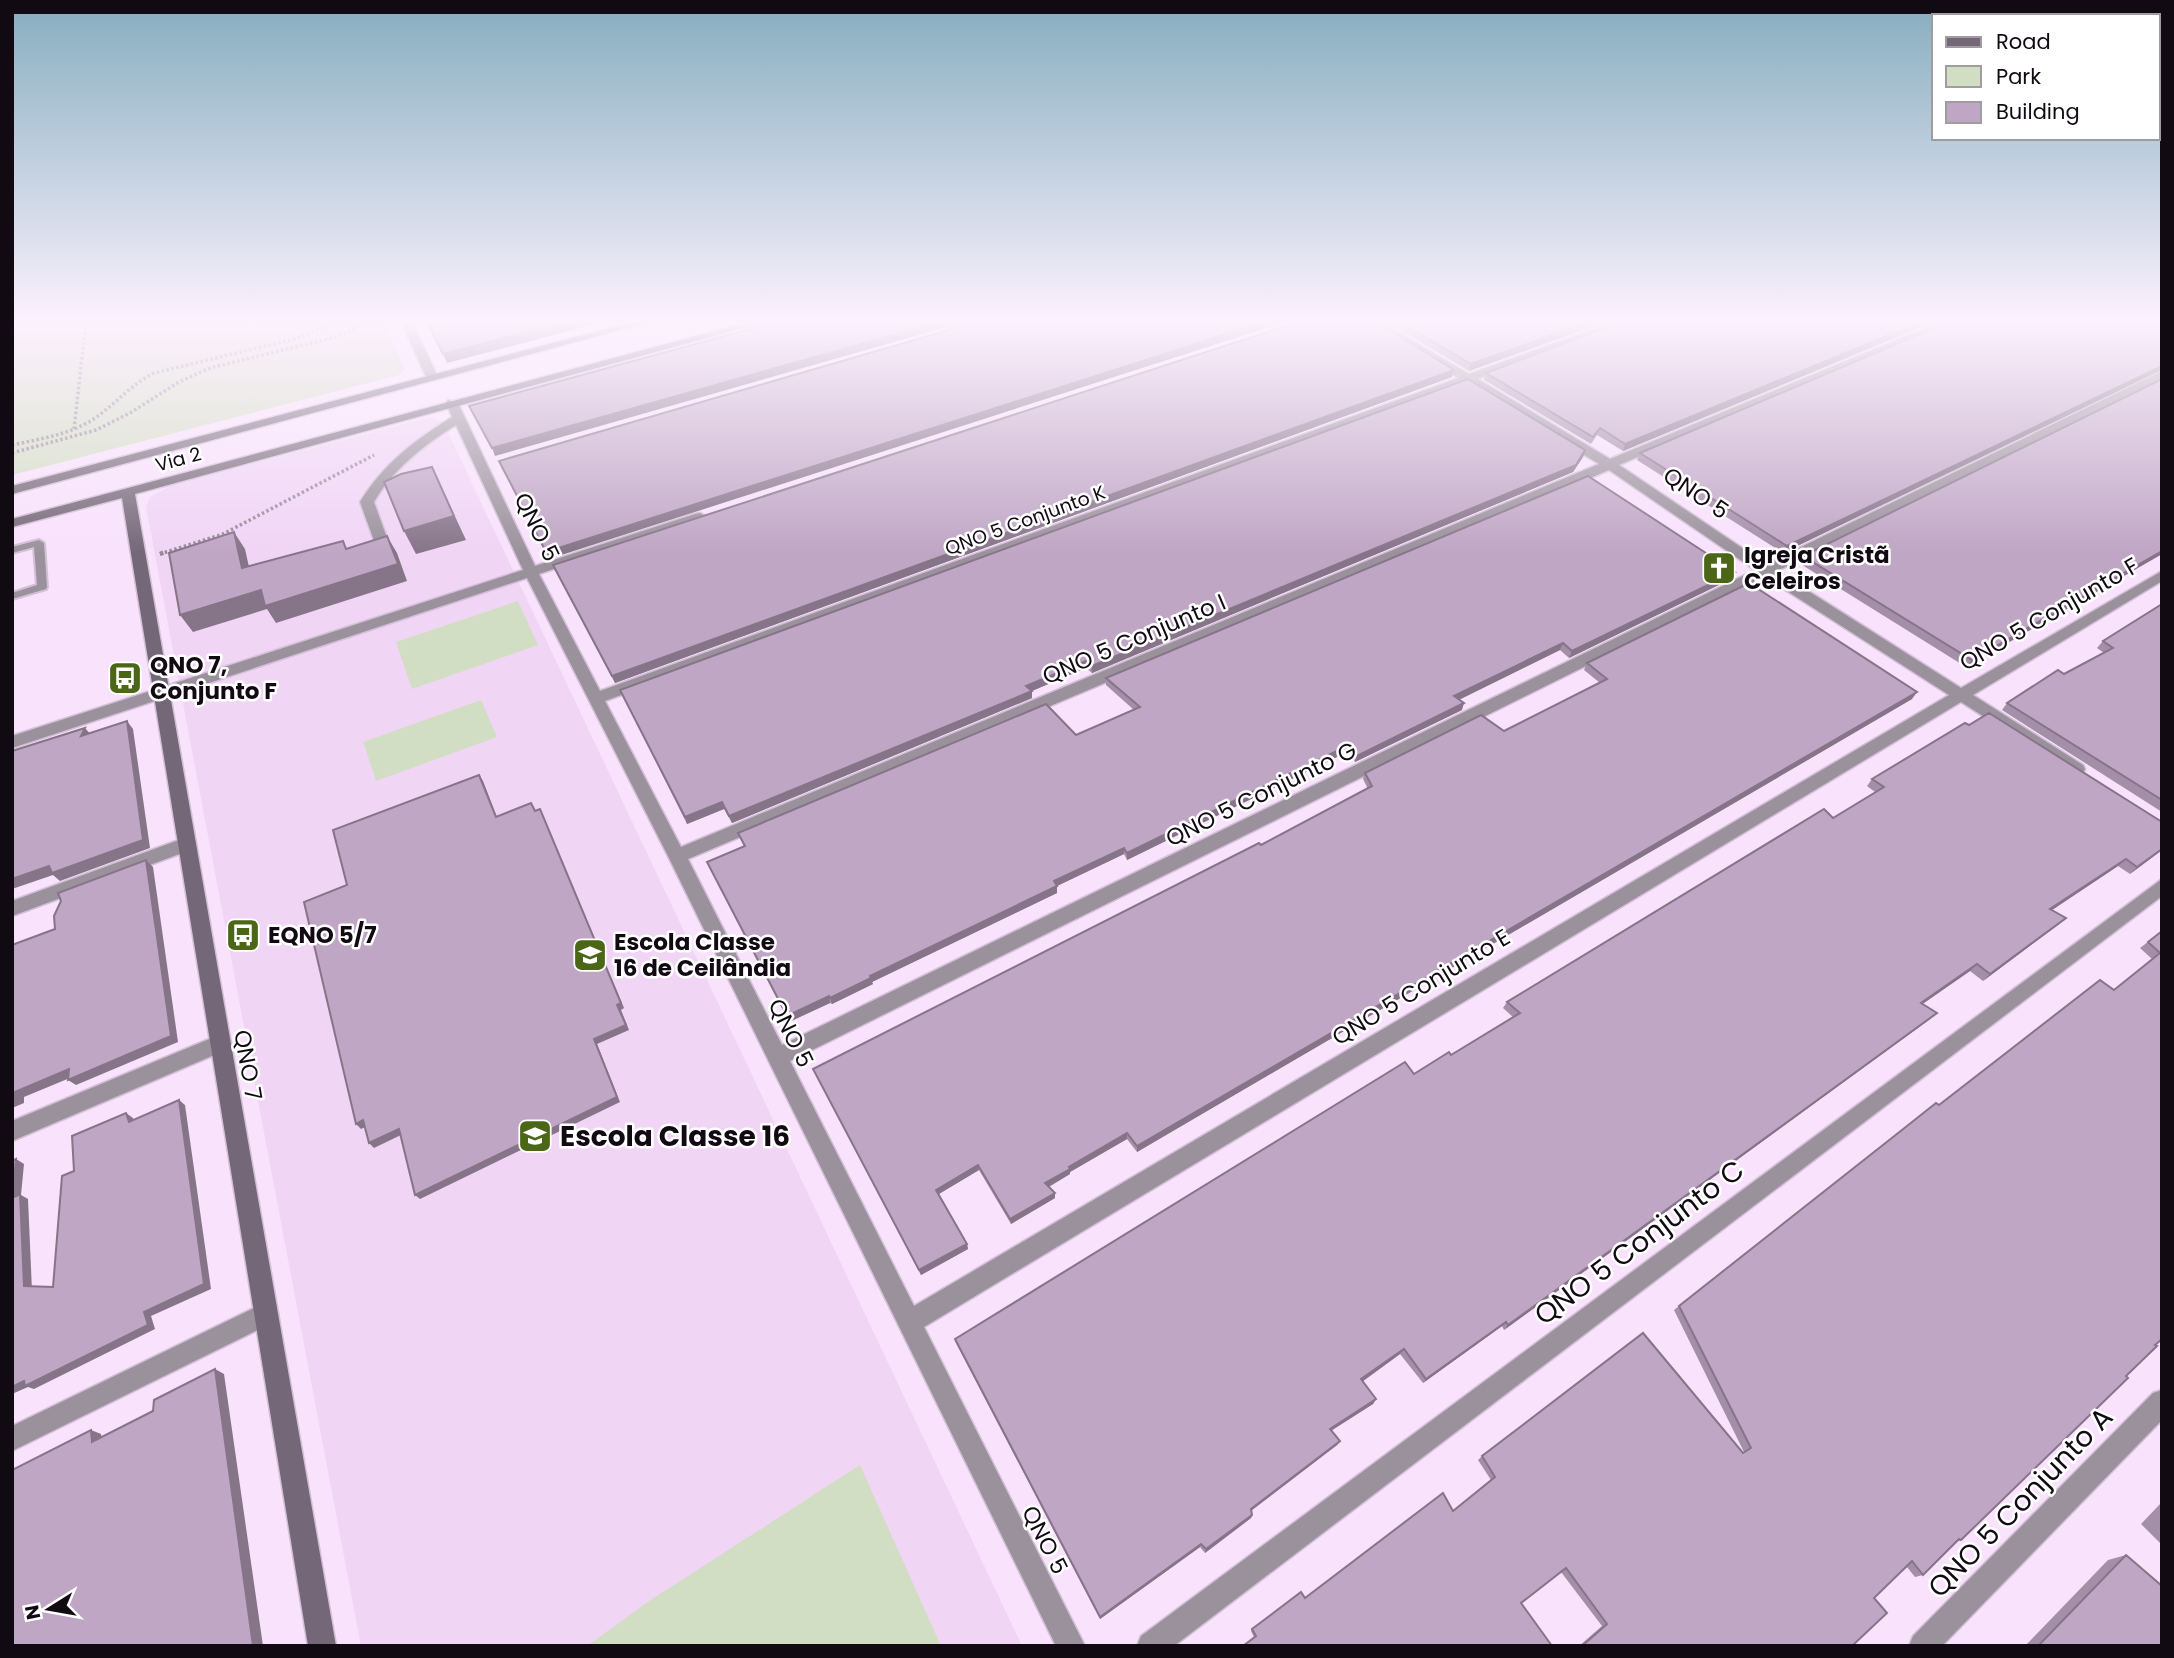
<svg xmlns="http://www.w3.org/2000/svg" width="2174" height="1658" font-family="Poppins,sans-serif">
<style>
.built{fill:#f0d5f5}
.green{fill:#d2dec3}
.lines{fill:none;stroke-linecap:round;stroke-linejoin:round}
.service-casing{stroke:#d3bfd7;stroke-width:4}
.minor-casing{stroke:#d3bfd7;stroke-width:3}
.secondary-casing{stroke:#d3bfd7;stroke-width:3}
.path-far1{stroke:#99899c;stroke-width:3.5;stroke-dasharray:2.5 2.5;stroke-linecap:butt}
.path{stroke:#99899c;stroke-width:4.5;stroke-dasharray:3.5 3.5;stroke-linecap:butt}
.service{fill:#9b919c;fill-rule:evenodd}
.minor{fill:#9b919c;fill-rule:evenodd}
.secondary{fill:#746777;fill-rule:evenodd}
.wall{fill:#a48fa9}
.shaded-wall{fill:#867489}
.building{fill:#bfa6c4;stroke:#867489;stroke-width:2}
.labels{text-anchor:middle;stroke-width:5;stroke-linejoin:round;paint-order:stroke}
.far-street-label{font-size:19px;fill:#110a13;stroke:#fff}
.street-label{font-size:23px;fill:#110a13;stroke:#fff}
.poi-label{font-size:23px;font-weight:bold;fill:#110a13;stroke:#fff;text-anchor:start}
.near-poi-label{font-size:28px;font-weight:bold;fill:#110a13;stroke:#fff;text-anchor:start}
.near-street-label{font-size:28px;fill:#110a13;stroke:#fff}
</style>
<rect width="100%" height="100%" fill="#f8e2fc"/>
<polygon class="built" points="430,417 443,422 1022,1646 361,1646 146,507 150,497 169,486"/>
<g class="green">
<polygon points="12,322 383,322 405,369 399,375 12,475"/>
<polygon points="518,601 538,645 412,689 396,642"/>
<polygon points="481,700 497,737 376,781 363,742"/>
<polygon points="860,1465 941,1646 587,1646 649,1601"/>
</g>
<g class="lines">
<g class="service-casing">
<polygon id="service" points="39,540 44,543 47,587 46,589 12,599 12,593 37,585 34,547 12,553 12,547"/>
</g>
<g class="minor-casing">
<g id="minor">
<polygon points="401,322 412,322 438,377 436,380 426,377"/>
<path d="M1370,322H1382L1469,374L1612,322H1627L1478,379L1610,459L1939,322H1953L1619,465L1766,564L2162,371V380L1777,571L1961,688L2162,571V581L1973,695L2083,765L2085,769L2083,773H2071L1961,702L924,1327L1085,1646H1056L668,856L527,578L12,748V736L523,570L456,425C424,445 393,469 374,502L390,546L383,550L376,546L360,502C383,464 415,440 452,417L446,403L448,400L458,403L535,566L695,514L700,513L707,517L539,574L600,691L1458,378ZM1467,383L1599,464L681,847L605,701ZM1609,470L1755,570L782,1045L688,859ZM1765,577L1949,695L914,1306L790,1061Z"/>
<polygon points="187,837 193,839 196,844 193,849 12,916 12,901"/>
<polygon points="2162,879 2162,896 1174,1646 1137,1646 1141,1636"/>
<polygon points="219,1035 226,1038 229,1044 226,1050 12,1141 12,1121"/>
<polygon points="266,1302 274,1306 278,1314 274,1322 12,1451 12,1426"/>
<polygon points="2162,1390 2162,1420 1942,1646 1909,1646 1913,1636 2153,1393"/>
</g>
</g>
<g class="secondary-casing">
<g id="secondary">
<polygon points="632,322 650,322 12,494 12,486"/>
<polygon points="748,322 766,322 135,494 336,1646 308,1646 122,498 12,527 12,519"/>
</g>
</g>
<g class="path-far1">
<polyline points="74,429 86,322"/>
<path d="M12,445C39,439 68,435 92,420C114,406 130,385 154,373L294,339L338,322"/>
<polyline points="12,453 96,430 130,413 179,382 210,368 336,337 355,329 358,322"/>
<polyline points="160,554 223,534 374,455"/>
</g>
<polyline class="path" points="160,554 165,552"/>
<use href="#service" class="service"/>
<use href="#minor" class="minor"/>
<use href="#secondary" class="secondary"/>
</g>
<g class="wall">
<polygon points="1387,322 1605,322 1469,371"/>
<polygon points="1933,322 1623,451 1597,435 1591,444 1484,380 1486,373"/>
<polygon points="1948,322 1783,553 1637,460 1640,453"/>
<polygon points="1452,377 615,683 553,565"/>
<polygon points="2162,379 2162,554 1966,667 1799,563 1803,556"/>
<polygon points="1585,450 1583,457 1573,472 1092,673 1086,668 1032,691 1032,698 732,823 724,809 687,824 620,690"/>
<polygon points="1735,572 1731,579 1569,658 1560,650 1459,700 1462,710 1355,762 1349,751 1127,860 1124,854 1057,886 1057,893 872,982 873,984 832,1004 830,1003 789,1022 707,862 744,846 738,833 1076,735 1134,710 1106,685 1106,678"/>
<polygon points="2162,604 2162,812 2002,710 2007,703 2104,653 2097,648 2103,641"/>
<polygon points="1587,663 1912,699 1137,1152 1127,1139 1070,1172 1070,1174 1049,1187 1055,1198 1011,1224 979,1170 939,1194 967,1244 968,1249 921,1275 813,1069 1261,845 1368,789 1363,779 1365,773 1504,731 1600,683 1584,670"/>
<polygon points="1872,779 2162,822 2162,850 2130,874 2118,866 2052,910 2066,918 2059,924 1983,981 1970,971 1922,1004 1930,1019 1504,1330 1502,1326 1423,1383 1400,1354 1363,1381 1376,1399 1373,1404 1331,1431 1340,1441 1337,1445 1251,1511 1252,1515 1251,1518 1205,1553 1200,1547 1100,1619 956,1343 955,1339 1414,1074 1451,1055 1513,1017 1503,1008 1507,1002 1833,818 1875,792 1867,786"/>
<polygon points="2162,931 2126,1376 1961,1540 1956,1542 1923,1575 1915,1577 1907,1567 1874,1598 1852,1646 1579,1646 1602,1626 1561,1572 1254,1637 1251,1631 1252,1629 1453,1511 1491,1480 1478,1460 1482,1456 1744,1452 1674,1310 1939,1105 2114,990 2152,959 2140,948"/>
<polygon points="2162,1502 2162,1545 2141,1524"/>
<polygon points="2126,1555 2162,1646 2025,1646 2108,1560"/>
</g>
<g class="shaded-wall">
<polygon points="565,322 603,322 447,363 443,354"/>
<polygon points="939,322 964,322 495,456 492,448"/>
<polygon points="1264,322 1285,322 549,559 546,552"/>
<polygon points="1589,322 1605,322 1469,371 1471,364"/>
<polygon points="1920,322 1933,322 1623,451 1625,444"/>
<polygon points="2162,366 2162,370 1783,553 1787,546"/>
<polygon points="1454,370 1452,377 615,683 612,676"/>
<polygon points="1585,450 1583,457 1573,472 1092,673 1092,666"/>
<polygon points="432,467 466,540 416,554 404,531"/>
<polygon points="234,532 245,549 253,585 242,568"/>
<polygon points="387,536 397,553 407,581 276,623 267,609 193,632 180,615"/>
<polygon points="2162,551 2162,554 1966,667 1972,660"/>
<polygon points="1735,572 1731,579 1569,658 1572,651"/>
<polygon points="1563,643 1560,650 1452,703 1454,696"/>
<polygon points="1086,661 1086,668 1027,693 1026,686"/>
<polygon points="1032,691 1032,698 732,823 729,816"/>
<polygon points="1917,692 1912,699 1137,1152 1137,1146"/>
<polygon points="1464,703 1462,710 1355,762 1357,756"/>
<polygon points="127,721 133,729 150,848 60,881 53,875 12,889 12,879"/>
<polygon points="85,728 92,736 81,736"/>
<polygon points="1351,744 1349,751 1127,860 1127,853"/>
<polygon points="479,775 483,781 499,823 496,817"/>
<polygon points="722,802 724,809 687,824 685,817"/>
<polygon points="540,809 624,1008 621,1010 629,1030 597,1044 620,1102 420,1199 415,1195 594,1039"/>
<polygon points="1124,848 1124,854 1057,886 1057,893 872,982 873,984 832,1004 830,998 870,976 1054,881"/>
<polygon points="2162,849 2162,850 2130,874 2137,867"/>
<polygon points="2126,859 2118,866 2043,916 2050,909"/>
<polygon points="146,860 153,867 178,1042 76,1085 68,1080"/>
<polygon points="2066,918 2059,924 1983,981 1990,974"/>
<polygon points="1977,964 1970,971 1914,1010 1921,1003"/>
<polygon points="829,996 830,1003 789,1022 787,1016"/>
<polygon points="1937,1013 1930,1019 1504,1330 1508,1325"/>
<polygon points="69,1069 77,1075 24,1097 24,1103 12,1108 12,1099 15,1092"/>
<polygon points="179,1100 185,1105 211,1289 151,1316 155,1329 34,1389 28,1387 12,1394 12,1387 144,1312"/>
<polygon points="126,1113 133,1118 136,1127 129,1122"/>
<polygon points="363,1120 369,1125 361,1129 356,1124"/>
<polygon points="399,1129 403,1134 374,1148 369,1143"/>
<polygon points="1127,1133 1127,1139 1070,1172 1070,1174 1046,1188 1045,1183 1069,1167"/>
<polygon points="16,1159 24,1164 21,1195 28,1199 32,1291 24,1286 12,1198"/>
<polygon points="978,1165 979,1170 937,1195 936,1190"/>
<polygon points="1055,1193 1055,1198 1011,1224 1010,1219"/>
<polygon points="967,1244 968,1249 921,1275 919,1270"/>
<polygon points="1506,1322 1502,1326 1423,1383 1426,1379"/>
<polygon points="1404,1349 1400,1354 1359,1384 1361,1379"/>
<polygon points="215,1369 224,1374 263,1646 253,1646"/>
<polygon points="1376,1399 1373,1404 1327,1433 1330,1429"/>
<polygon points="91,1430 101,1434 103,1446 92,1442"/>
<polygon points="1340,1441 1337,1445 1249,1512 1251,1509"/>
<polygon points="1252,1515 1251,1518 1205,1553 1206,1549"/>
<polygon points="1201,1544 1200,1547 1100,1619 1100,1617"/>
</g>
<g class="building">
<polygon points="427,322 565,322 443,354"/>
<polygon points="776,322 939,322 492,448 469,406"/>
<polygon points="976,322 1264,322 546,552 499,461"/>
<polygon points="1298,322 1377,322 1454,370 612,676 553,565"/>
<polygon points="1399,322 1589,322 1471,364"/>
<polygon points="1620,322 1920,322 1625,444 1600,428 1593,437 1486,373"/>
<polygon points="1948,322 2162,322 2162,366 1787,546 1640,453"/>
<polygon points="1468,379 1585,450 1576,465 1092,666 1086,661 1026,686 1032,691 729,816 722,802 685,817 620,690"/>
<polygon points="2162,379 2162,551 1972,660 1803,556"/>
<polygon points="432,467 454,516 404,531 384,482 401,474"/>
<polygon points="1588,476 1735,572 1572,651 1563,643 1454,696 1464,703 1357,756 1351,744 1127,853 1124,848 1054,881 1057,886 870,976 871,978 830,998 829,996 787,1016 707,862 745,846 738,833 1046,704 1076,735 1140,707 1106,678"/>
<polygon points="234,532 242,568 343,541 346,549 387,536 398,564 265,606 261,590 180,615 169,553"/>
<polygon points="1749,583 1917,692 1137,1146 1127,1133 1069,1167 1070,1169 1045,1183 1055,1193 1010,1219 978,1165 936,1190 967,1244 919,1270 813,1069 1259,843 1261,845 1372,786 1365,773 1481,715 1504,731 1607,679 1587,663"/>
<polygon points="2162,604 2162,800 2007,703 2058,670 2064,674 2113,648 2103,641"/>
<polygon points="1989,713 2162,822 2162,849 2137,867 2126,859 2050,909 2066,918 1990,974 1977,964 1921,1003 1937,1013 1508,1325 1506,1322 1426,1379 1404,1349 1361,1379 1376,1399 1330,1429 1340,1441 1251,1509 1252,1515 1206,1549 1201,1544 1100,1617 955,1339 1405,1062 1414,1074 1449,1052 1451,1055 1520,1013 1507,1002 1824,809 1833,818 1884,787 1872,779 1965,723 1969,725"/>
<polygon points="127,721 143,840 52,873 49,866 12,879 12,751 85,728 81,736"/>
<polygon points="479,775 496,817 531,803 535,811 540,809 621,1003 617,1005 626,1025 594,1039 617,1097 415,1195 399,1129 369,1143 363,1120 356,1124 304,902 347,885 333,830"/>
<polygon points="146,860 171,1036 68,1080 69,1069 15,1092 15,1097 12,1099 12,945 55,929 54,916 61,901 58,893"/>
<polygon points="2162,931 2162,1339 2155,1345 2157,1346 2126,1376 2128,1378 1961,1540 1959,1539 1923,1575 1912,1561 1874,1598 1887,1613 1852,1646 1582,1646 1607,1624 1566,1568 1521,1603 1552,1646 1243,1646 1256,1636 1252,1629 1301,1592 1305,1598 1443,1493 1453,1511 1495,1477 1482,1456 1643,1333 1743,1453 1751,1448 1679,1306 1907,1126 1936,1103 1939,1105 2100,980 2114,990 2160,953 2148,942"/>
<polygon points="179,1100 204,1284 144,1312 148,1325 25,1386 24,1381 12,1387 12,1161 16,1159 12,1198 20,1194 24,1286 53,1287 62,1176 74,1171 72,1136 126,1113 129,1122"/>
<polygon points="215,1369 253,1646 12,1646 12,1470 91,1430 92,1442 153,1411 154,1400"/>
<polygon points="2126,1555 2162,1586 2162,1646 2038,1646"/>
</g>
<linearGradient id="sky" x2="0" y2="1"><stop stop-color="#86adbf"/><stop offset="0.58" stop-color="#fcf2fe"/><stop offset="1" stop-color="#fcf2fe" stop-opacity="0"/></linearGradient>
<rect width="2174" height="554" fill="url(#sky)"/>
<defs>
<g id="church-square" transform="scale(1.75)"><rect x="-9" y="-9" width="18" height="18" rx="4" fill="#4b6617" stroke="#fff"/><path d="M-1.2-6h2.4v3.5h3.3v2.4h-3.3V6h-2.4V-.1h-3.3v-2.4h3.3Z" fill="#fff"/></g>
<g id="bus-square" transform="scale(1.75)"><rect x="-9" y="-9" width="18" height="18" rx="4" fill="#4b6617" stroke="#fff"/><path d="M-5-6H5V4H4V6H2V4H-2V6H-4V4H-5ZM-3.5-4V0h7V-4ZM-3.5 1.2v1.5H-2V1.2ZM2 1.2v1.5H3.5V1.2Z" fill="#fff"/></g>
<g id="school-square" transform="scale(1.75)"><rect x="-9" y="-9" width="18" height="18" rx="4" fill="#4b6617" stroke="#fff"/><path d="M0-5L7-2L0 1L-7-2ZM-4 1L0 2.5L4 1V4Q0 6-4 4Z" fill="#fff"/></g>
</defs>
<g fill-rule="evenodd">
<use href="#church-square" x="1719" y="568"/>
<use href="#bus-square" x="125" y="678"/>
<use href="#bus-square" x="243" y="935"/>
<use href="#school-square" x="590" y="955"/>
<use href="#school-square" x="535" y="1136"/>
</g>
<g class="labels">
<g class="far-street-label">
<text transform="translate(178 459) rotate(-15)" y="7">Via 2</text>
<text transform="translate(1025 520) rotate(-20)" y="7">QNO 5 Conjunto K</text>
</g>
<g class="street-label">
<text transform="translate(1696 493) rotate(34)" y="8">QNO 5</text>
<text transform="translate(537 527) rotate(64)" y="8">QNO 5</text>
<text transform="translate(2049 614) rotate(-30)" y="8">QNO 5 Conjunto F</text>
<text transform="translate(1134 639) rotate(-23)" y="8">QNO 5 Conjunto I</text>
<text transform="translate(1261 794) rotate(-26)" y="8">QNO 5 Conjunto G</text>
<text transform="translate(1421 987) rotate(-31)" y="8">QNO 5 Conjunto E</text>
<text transform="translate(791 1033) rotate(64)" y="8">QNO 5</text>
<text transform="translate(248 1065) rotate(80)" y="8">QNO 7</text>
<text transform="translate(1045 1540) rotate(63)" y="8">QNO 5</text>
</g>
<g class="poi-label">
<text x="1744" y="563">Igreja Cristã<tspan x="1744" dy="26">Celeiros</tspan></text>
<text x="150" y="673">QNO 7,<tspan x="150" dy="26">Conjunto F</tspan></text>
<text x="268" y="943">EQNO 5/7</text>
<text x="614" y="950">Escola Classe<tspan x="614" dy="26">16 de Ceilândia</tspan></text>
</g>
<g class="near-poi-label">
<text x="560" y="1146">Escola Classe 16</text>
</g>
<g class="near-street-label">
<text transform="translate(1639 1242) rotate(-37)" y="10">QNO 5 Conjunto C</text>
<text transform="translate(2020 1502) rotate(-46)" y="10">QNO 5 Conjunto A</text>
</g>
</g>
<rect width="2174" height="1658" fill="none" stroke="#110a13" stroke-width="28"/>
<rect x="1932" y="14" width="228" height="126" fill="#ffffff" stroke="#a09da1" stroke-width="2"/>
<rect x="1946" y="37" width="35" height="10" fill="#746777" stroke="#a09da1" stroke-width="2"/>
<text x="1996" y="49" font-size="21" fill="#110a13">Road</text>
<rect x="1946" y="66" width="35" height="21" fill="#d2dec3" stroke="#a09da1" stroke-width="2"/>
<text x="1996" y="84" font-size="21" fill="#110a13">Park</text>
<rect x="1946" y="102" width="35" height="21" fill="#bfa6c4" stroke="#a09da1" stroke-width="2"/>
<text x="1996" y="119" font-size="21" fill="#110a13">Building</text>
<g transform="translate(49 1609) rotate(259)" stroke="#ffffff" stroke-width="5" paint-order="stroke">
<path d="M0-5L12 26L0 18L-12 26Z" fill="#110a13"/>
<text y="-10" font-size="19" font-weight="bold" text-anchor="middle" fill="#110a13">N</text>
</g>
</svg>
